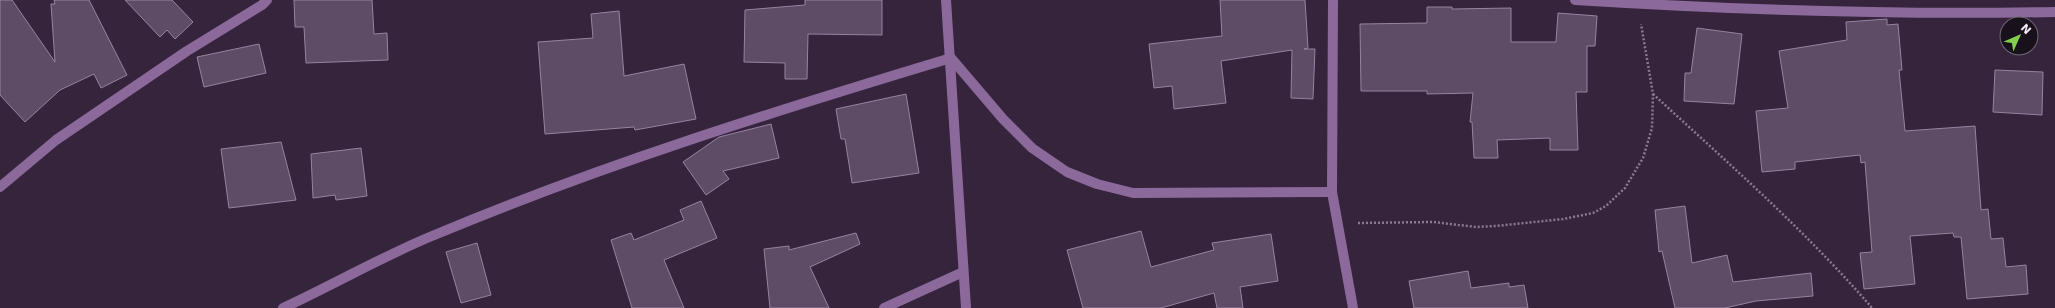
<svg xmlns="http://www.w3.org/2000/svg" width="2055" height="308" font-family="'DejaVu Sans',sans-serif">
<style>
.building{fill:#5e4c67;stroke:#9683a0}
.lines{fill:none;stroke-linecap:round;stroke-linejoin:round}
.path{stroke:#897b8f;stroke-width:2.5;stroke-dasharray:2 2;stroke-linecap:butt}
.minor{stroke:#8b699b;stroke-width:10}
</style>
<rect width="100%" height="100%" fill="#35243c"/>
<g class="building">
<polygon points="0,0 12,0 55,62 51,4 55,4 54,0 89,0 127,75 101,88 94,74 60,90 25,122 0,95"/>
<polygon points="125,0 172,0 193,22 175,39 167,30 160,37"/>
<polygon points="294,0 372,0 374,34 387,33 388,60 306,63 304,27 295,27"/>
<polygon points="805,0 882,0 882,35 808,34 807,79 785,79 785,63 744,62 745,10 805,5"/>
<polygon points="1220,0 1305,0 1308,48 1304,49 1315,49 1313,99 1291,98 1292,50 1221,61 1226,103 1174,109 1172,86 1154,88 1149,44 1222,36"/>
<polygon points="1427,7 1452,7 1452,9 1511,8 1511,42 1556,42 1558,13 1597,16 1595,46 1587,46 1587,92 1576,92 1578,150 1550,150 1550,138 1497,140 1498,158 1474,158 1472,122 1470,122 1473,93 1427,94 1427,91 1361,91 1360,24 1427,23"/>
<polygon points="619,11 624,76 684,64 696,119 635,130 634,127 545,134 538,42 593,38 591,14"/>
<polygon points="1887,19 1887,25 1898,24 1902,70 1899,70 1905,131 1975,126 1981,210 1988,209 1991,239 2003,238 2006,267 2026,265 2028,294 1967,299 1961,237 1954,237 1953,233 1910,236 1915,284 1864,289 1860,253 1872,252 1865,162 1861,163 1860,155 1795,162 1795,169 1762,172 1756,111 1788,108 1779,51 1847,40 1846,22"/>
<polygon points="1697,28 1742,34 1734,104 1684,101 1685,73 1691,73"/>
<polygon points="259,44 266,73 204,87 197,57"/>
<polygon points="1995,70 2043,72 2042,115 1993,112"/>
<polygon points="906,94 919,173 852,183 845,139 841,139 836,109"/>
<polygon points="771,124 779,158 723,171 729,179 706,195 683,162 719,137"/>
<polygon points="281,142 296,200 229,208 221,149"/>
<polygon points="361,148 367,196 336,200 335,195 313,198 311,154"/>
<polygon points="701,201 717,238 664,260 684,308 632,308 611,240 631,233 634,240 684,220 680,210"/>
<polygon points="1685,206 1692,263 1727,255 1733,282 1811,273 1813,296 1756,301 1725,308 1675,308 1662,251 1659,252 1655,210"/>
<polygon points="1141,231 1151,267 1214,250 1212,243 1271,234 1278,281 1240,287 1243,308 1217,308 1214,293 1161,308 1083,308 1067,250"/>
<polygon points="856,233 860,244 810,267 829,308 770,308 764,249 789,246 789,250"/>
<polygon points="477,243 491,295 461,303 446,252"/>
<polygon points="1468,271 1471,288 1509,283 1509,287 1524,285 1528,308 1414,308 1409,281"/>
</g>
<g class="lines">
<g class="path">
<path d="M1653,94C1728,163 1806,231 1872,308"/>
<polyline points="1358,223 1433,222 1476,227 1496,226 1563,219 1593,213 1606,206 1625,188 1643,158 1652,128 1653,94 1641,24"/>
</g>
<g class="minor">
<polyline points="946,0 966,308"/>
<polyline points="1333,0 1332,192 1353,308"/>
<path d="M1575,0C1735,10 1895,15 2055,12"/>
<polyline points="0,187 56,140 187,51 262,5 267,0"/>
<path d="M283,308C333,285 381,257 432,236C601,165 775,111 951,58L1003,119L1032,148L1067,172L1097,184L1133,193L1332,192"/>
<polyline points="884,308 963,272"/>
</g>
</g>
<g transform="translate(2019 36) rotate(45)"><circle r="19" fill="#18111c" stroke="#716976"/>
<path d="M0-3L7 15L0 10L-7 15Z" fill="#83d04e"/>
<text y="-6" font-size="11" font-weight="bold" text-anchor="middle" fill="#f7ecfc">N</text>
</g>
</svg>
